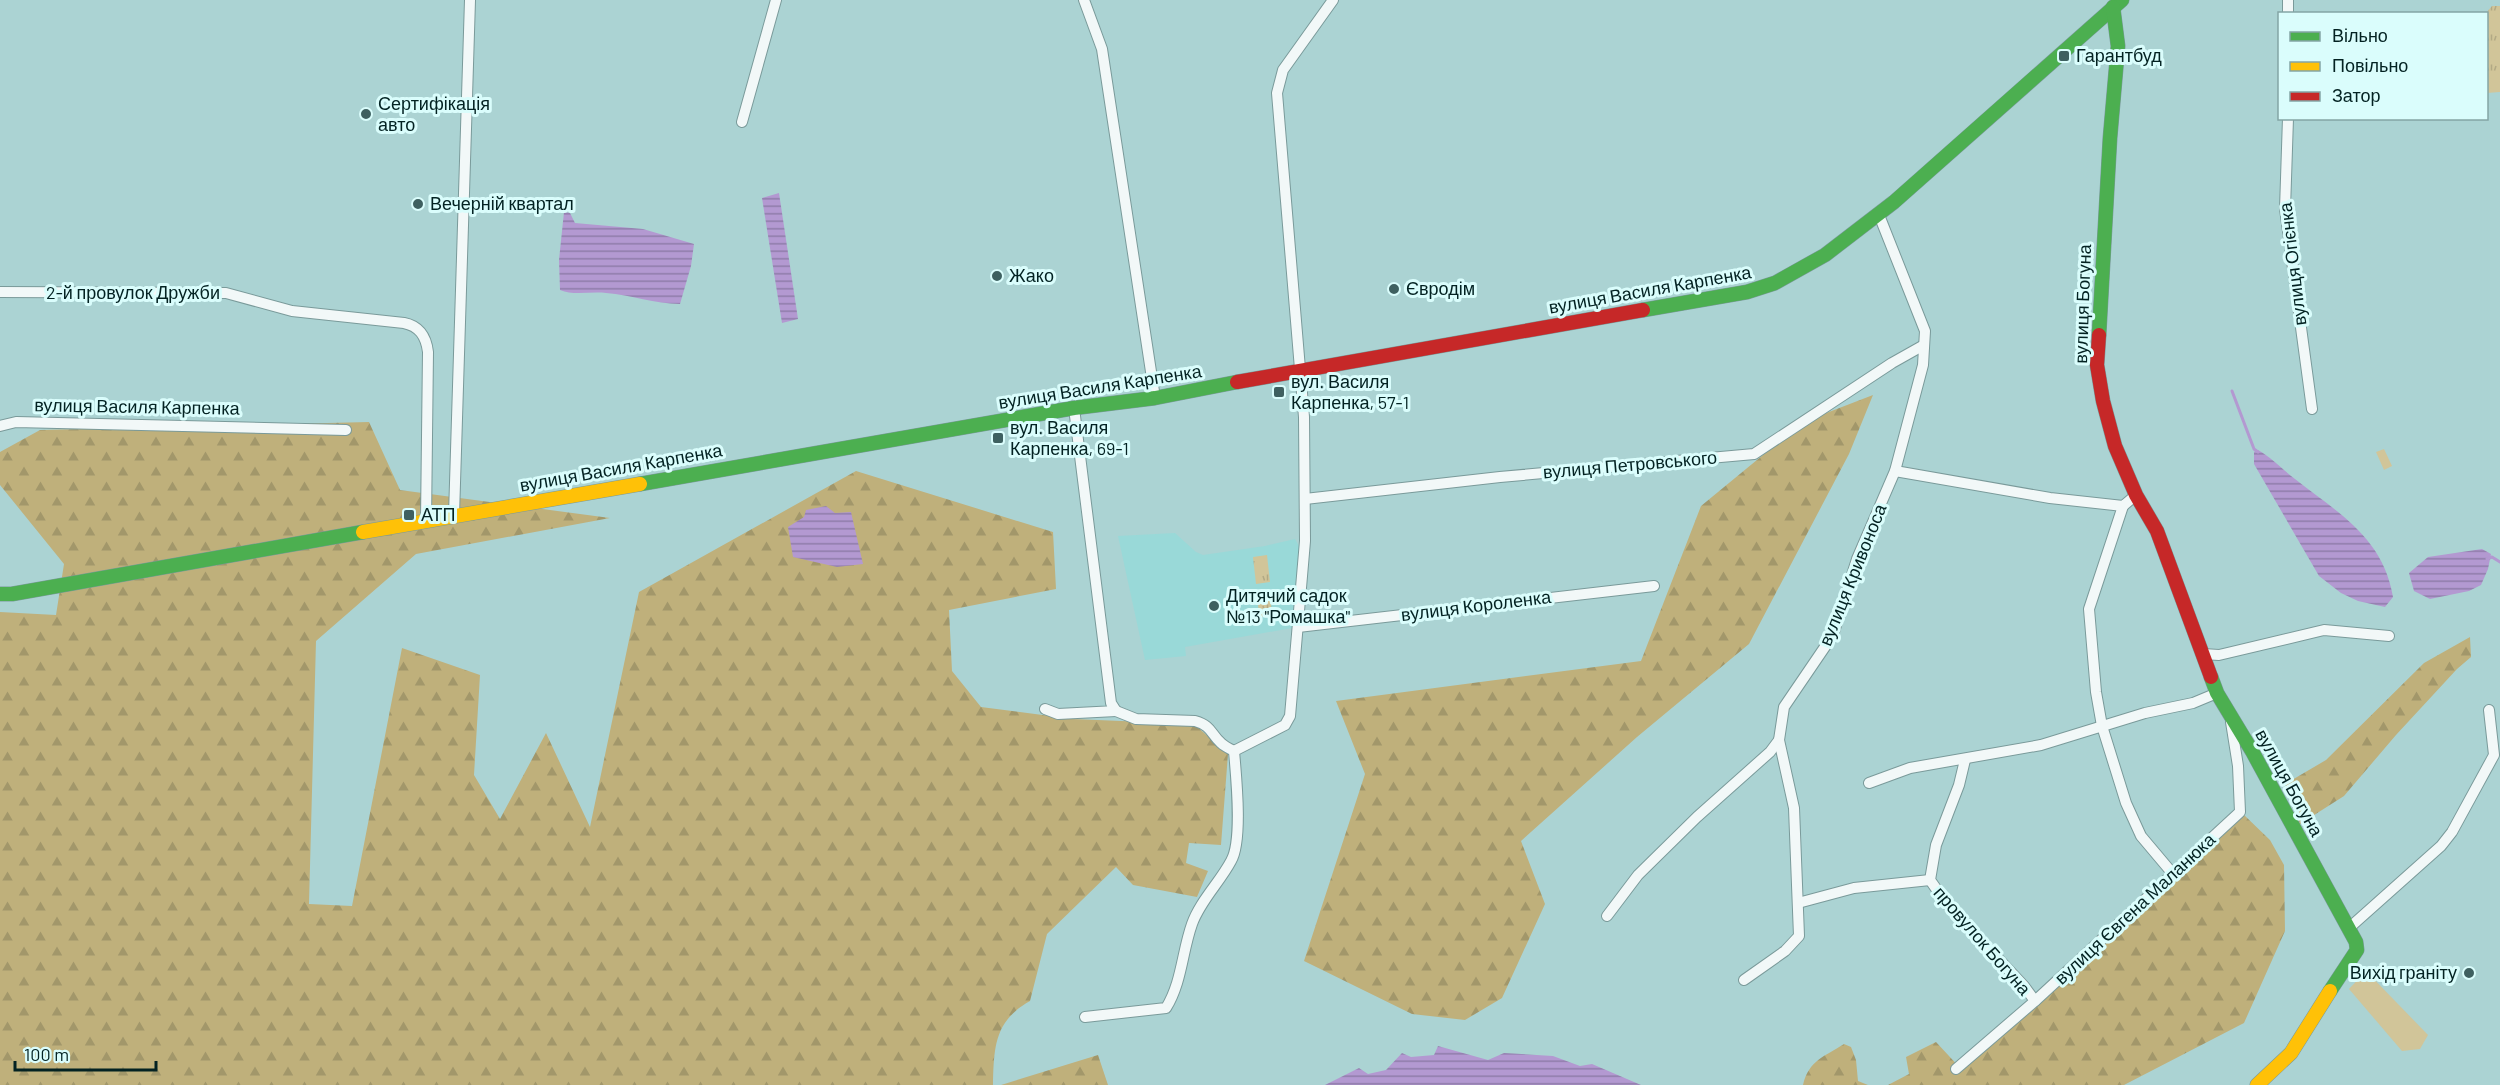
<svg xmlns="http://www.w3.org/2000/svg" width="2500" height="1085" font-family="Barlow,sans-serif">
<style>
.built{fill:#99d9d8}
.green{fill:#d1c599}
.forest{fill:url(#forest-firs)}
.park{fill:url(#park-tufts)}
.water{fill:url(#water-rules)}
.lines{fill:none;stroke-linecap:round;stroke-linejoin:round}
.stream{stroke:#b399d1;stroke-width:3}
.street-casing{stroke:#7a9a9a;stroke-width:12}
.fast-casing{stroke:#7a9a9a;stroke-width:15}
.slow-casing{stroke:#7a9a9a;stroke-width:15}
.jam-casing{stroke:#7a9a9a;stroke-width:15}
.street{stroke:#f2f8f8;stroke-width:10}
.fast{stroke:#4caf50;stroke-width:14}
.slow{stroke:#ffc107;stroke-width:14}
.jam{stroke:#c62828;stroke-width:14}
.poi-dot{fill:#3e6060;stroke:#dafdfc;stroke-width:2}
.labels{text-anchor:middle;stroke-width:6;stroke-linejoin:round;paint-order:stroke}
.poi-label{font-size:18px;fill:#032222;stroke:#dafdfc;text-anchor:start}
.street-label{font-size:18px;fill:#032222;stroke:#dafdfc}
</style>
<defs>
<pattern id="forest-firs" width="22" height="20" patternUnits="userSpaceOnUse" patternTransform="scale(1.5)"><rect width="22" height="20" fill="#bfb07b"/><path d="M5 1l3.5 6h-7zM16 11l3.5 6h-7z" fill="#a2976a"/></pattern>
<pattern id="park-tufts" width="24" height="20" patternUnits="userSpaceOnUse" patternTransform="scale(1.5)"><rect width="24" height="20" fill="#d1c599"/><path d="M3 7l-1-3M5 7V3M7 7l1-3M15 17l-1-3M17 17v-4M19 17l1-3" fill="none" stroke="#b2a984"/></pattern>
<pattern id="water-rules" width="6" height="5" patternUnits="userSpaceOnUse" patternTransform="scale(1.5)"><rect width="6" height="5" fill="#b399d1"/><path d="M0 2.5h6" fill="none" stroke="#8f7ca9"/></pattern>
</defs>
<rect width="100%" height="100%" fill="#abd3d3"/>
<polygon class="built" points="1175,533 1196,552 1203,555 1265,546 1295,539 1300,548 1292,628 1185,647 1186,656 1145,660 1118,536"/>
<g class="green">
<polygon points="2384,449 2392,466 2384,470 2376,452"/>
<polygon points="2366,971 2428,1035 2420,1049 2402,1051 2349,989"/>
</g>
<g class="forest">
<polygon points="1873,395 1849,454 1749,644 1637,737 1521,841 1545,904 1502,998 1465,1020 1412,1014 1304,961 1365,774 1336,701 1641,661 1701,506 1803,422"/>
<path d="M369,422L400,490L610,518L416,554L316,641L309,904L352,906L402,648L480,675L474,775L500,819L546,733L590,827L639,592L856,471L1053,532L1056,589L949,610L952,671L981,707L1073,719L1194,724L1228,754L1221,845L1189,843L1186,863L1208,871L1197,897L1133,885L1116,867L1047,934L1030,1001C994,1021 994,1048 993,1085H0V612L56,615L64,564L0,485V452L40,430Z"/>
<polygon points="2470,637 2471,657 2457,669 2396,735 2344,796 2300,824 2285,784 2326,760 2424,663"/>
<polygon points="2243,814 2270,840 2284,865 2285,931 2244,1023 2124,1085 1888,1085 1909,1074 1906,1057 1936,1042 1962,1070"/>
<path d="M1844,1044L1851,1047L1856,1060L1858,1081L1868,1085H1803C1809,1060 1824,1057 1844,1044Z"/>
<polygon points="1098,1055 1108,1085 1001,1085"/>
</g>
<g class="park">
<polygon points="2492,6 2500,6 2500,92 2487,93 2486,13"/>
<polygon points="1267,555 1270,582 1256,584 1253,557"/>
<polygon points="1270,590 1272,616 1259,617 1257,591"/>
</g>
<g class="water">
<polygon points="779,193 798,319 782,323 762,198"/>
<path d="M564,212L570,213L575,223L643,229L694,244L691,266L680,304C655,304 631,295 606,293C591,291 574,296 560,290L559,260Z"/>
<path d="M2258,450C2272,458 2282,469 2295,479C2338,513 2383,537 2393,597L2385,607L2358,601L2341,593L2319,576L2254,464V452Z"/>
<polygon points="826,506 835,513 851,512 863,564 837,567 793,557 788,527 804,517 806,510"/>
<polygon points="2482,549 2491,554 2488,569 2481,585 2469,591 2430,599 2414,591 2409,573 2428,557"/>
<polygon points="1438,1046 1488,1060 1504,1053 1553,1056 1580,1066 1592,1064 1641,1085 1325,1085 1359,1068 1368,1074 1386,1070 1402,1053 1411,1057 1434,1055"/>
</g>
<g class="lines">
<g class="stream">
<polyline points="2232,391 2254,449 2258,452"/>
<polyline points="2487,559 2492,557 2500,562"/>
</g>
<g class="street-casing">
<g id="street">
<polyline points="1084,0 1102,49 1155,398"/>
<polyline points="2288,0 2288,14"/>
<polyline points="2288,118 2285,209 2312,409"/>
<polyline points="742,122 776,0"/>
<path d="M0,292L226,293L292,311L404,323C419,326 426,336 428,352L426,521"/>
<polyline points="0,426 16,422 346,430"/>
<polyline points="1895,471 2050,498 2123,506 2136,495"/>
<polyline points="1305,499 1500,477 1754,454 1892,363 1924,345"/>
<polyline points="2123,506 2089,609 2096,692 2102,726 2126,803 2141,836 2173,874"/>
<polyline points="454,515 470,0"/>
<polyline points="1298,627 1654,586"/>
<polyline points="2203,654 2219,655 2324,630 2389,636"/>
<polyline points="1045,709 1058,714 1116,711 1111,703 1074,408"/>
<path d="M1116,711L1136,719L1195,721C1212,726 1210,733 1221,743C1224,746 1230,749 1234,751"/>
<polyline points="1965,760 1959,785 1936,845 1930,880 1947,904 2024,986 2035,1001"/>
<polyline points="1869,783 1910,768 2041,745 2145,713 2193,703 2217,693"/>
<polyline points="1798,903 1854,888 1930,880"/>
<polyline points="1607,916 1638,875 1697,817 1770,752 1779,740"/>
<polyline points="2349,928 2441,846 2452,832 2494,755 2489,710"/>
<polyline points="1744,980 1785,951 1799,936 1794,808 1779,740 1784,707 1833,635 1857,559 1895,471 1923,365 1925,331 1879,215"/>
<path d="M1085,1017L1166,1008C1182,982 1182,952 1192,924C1200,901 1220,882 1231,861C1243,841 1236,775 1234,751L1285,725L1290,716L1305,541L1304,417L1277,93L1283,70L1333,0"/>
<polyline points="1956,1069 2035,1001 2240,812 2238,766 2231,722"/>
</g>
</g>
<g class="fast-casing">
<g id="fast">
<polyline points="1643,310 1747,292 1775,283 1825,255 1894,202 2122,0"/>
<polyline points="2099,335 2110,138 2118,46 2113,7"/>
<polyline points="640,484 1074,408 1155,398 1237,382"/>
<polyline points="0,594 12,594 363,532"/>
<polyline points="2211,677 2217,693 2252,751 2356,942 2357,950 2330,991"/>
</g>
</g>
<g class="slow-casing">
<g id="slow">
<polyline points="363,532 640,484"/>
<polyline points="2257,1085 2291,1053 2330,991"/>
</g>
</g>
<g class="jam-casing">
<g id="jam">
<polyline points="2099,335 2097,365 2103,401 2115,446 2136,495 2157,531 2211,677"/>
<polyline points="1237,382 1643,310"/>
</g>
</g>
<use href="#street" class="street"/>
<use href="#fast" class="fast"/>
<use href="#slow" class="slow"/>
<use href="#jam" class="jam"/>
</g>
<g class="poi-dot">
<rect x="2058" y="50" width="12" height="12" rx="3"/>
<circle cx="366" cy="114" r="6"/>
<circle cx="418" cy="204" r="6"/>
<circle cx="997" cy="276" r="6"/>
<circle cx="1394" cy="289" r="6"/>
<rect x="1273" y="386" width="12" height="12" rx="3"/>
<rect x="992" y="432" width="12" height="12" rx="3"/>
<rect x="403" y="509" width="12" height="12" rx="3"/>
<circle cx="1214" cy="606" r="6"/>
<circle cx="2469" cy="973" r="6"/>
</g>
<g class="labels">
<g class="poi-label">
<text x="2076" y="62">Гарантбуд</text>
<text x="378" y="110">Сертифікація<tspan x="378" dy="21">авто</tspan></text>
<text x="430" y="210">Вечерній квартал</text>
<text x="1009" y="282">Жако</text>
<text x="1406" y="295">Євродім</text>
<text x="1291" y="388">вул. Василя<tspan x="1291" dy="21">Карпенка, 57-1</tspan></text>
<text x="1010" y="434">вул. Василя<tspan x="1010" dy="21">Карпенка, 69-1</tspan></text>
<text x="421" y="521">АТП</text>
<text x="1226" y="602">Дитячий садок<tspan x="1226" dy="21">№13 "Ромашка"</tspan></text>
<text x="2457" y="979" text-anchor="end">Вихід граніту</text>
</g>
<g class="street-label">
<text transform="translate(2293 264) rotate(-97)" y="6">вулиця Огієнка</text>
<text transform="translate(1650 290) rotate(-10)" y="6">вулиця Василя Карпенка</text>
<text x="133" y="299">2-й провулок Дружби</text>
<text transform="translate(2083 304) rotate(-88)" y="6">вулиця Богуна</text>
<text transform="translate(1100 387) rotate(-9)" y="6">вулиця Василя Карпенка</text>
<text transform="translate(137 407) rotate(1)" y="6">вулиця Василя Карпенка</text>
<text transform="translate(1630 465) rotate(-5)" y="6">вулиця Петровського</text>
<text transform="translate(621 468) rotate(-10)" y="6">вулиця Василя Карпенка</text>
<text transform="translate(1853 575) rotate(-68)" y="6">вулиця Кривоноса</text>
<text transform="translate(1476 606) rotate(-7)" y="6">вулиця Короленка</text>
<text transform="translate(2289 783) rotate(61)" y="6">вулиця Богуна</text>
<text transform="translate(2135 909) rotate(-43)" y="6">вулиця Євгена Маланюка</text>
<text transform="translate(1982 941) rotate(49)" y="6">провулок Богуна</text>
</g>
</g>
<rect x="2278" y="12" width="210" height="108" fill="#dafdfc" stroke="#84a5a5" stroke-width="1.5"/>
<rect x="2290" y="32" width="30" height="9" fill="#4caf50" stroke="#84a5a5" stroke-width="1.5"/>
<text x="2332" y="42" font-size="18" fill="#032222">Вільно</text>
<rect x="2290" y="62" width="30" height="9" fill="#ffc107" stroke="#84a5a5" stroke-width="1.5"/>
<text x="2332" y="72" font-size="18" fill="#032222">Повільно</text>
<rect x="2290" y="92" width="30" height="9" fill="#c62828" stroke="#84a5a5" stroke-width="1.5"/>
<text x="2332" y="102" font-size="18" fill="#032222">Затор</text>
<path d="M15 1061v9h141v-9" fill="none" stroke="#032222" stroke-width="3"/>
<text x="24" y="1061" font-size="18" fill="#032222" stroke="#dafdfc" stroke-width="4.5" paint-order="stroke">100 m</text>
</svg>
